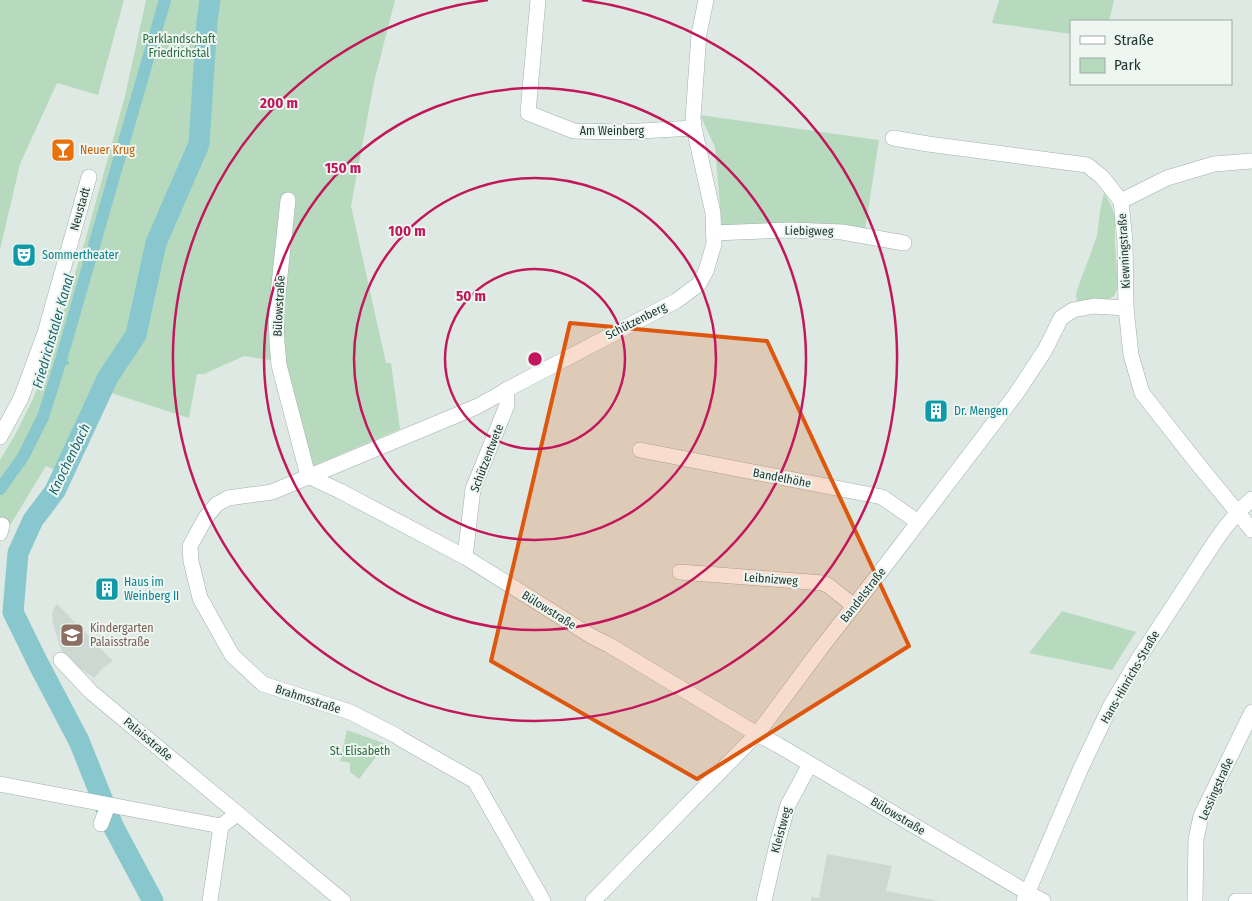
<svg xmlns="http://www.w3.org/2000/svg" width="1252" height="901" font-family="'Fira Sans Condensed',sans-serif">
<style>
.built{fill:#ccd9d2}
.green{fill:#b7dabe}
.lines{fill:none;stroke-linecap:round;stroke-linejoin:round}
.stream{stroke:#87c7cd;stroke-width:4}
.canal{stroke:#87c7cd;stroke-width:12}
.river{stroke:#87c7cd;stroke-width:21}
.street-casing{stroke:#a1b0aa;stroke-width:16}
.secondary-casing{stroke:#9db4aa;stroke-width:16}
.street{stroke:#fff;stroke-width:15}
.secondary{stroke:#fff;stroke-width:15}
.marked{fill:#de570e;fill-opacity:0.2;stroke:#de570e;stroke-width:4;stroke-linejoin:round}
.ring{fill:none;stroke:#c2185b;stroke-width:2.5}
.labels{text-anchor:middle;stroke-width:4;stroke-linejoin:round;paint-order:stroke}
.park-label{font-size:12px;fill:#2c6d41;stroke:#eef6f1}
.street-label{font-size:12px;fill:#203830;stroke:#eef6f1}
.food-label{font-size:12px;fill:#c56008;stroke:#eef6f1;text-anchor:start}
.culture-label{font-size:12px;fill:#0d838f;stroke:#eef6f1;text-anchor:start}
.education-label{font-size:12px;fill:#785e54;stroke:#eef6f1;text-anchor:start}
.water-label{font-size:14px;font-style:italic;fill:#1d6971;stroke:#eef6f1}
.centre{fill:#c2185b;stroke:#eef6f1;stroke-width:2.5}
.ring-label{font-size:15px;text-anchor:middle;font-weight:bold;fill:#c2185b;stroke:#eef6f1;stroke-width:4;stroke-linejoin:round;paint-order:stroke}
</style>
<rect width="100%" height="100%" fill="#dee9e3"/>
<g class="built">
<polygon points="57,604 113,661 103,668 94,678 63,656 53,624 52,615 53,610"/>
<polygon points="827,854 892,866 886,891 938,901 811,901 811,897 819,898"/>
</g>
<g class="green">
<polygon points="0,0 124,0 98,95 57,83 20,164 0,250"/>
<polygon points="146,0 395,0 374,82 351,206 386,363 391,363 400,429 315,465 313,465 308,467 276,361 244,356 204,374 197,374 189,418 108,392 104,407 70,477 46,466 0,542 0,460 15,435 32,401 46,368 85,241 125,96"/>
<polygon points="999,0 1114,0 1109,21 1071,21 1071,34 992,23"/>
<polygon points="700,115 879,140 865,230 722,229 715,147"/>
<polygon points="1104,193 1112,207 1115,218 1115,243 1118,287 1114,296 1106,301 1077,302 1076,293 1097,236 1100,211"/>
<polygon points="1062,611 1136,632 1112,670 1029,653"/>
<polygon points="347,730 386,744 359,779 350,772 350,763 340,761"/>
</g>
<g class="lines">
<polyline class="stream" points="61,360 67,363"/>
<polyline class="canal" points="0,489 23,457 43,417 61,360 165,0"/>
<polyline class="river" points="153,901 113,826 79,741 38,663 13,612 18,553 33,520 55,491 108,377 136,335 156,243 199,144 207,21 210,0"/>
<g class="street-casing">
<g id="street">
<polyline points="538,0 528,113 574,131 622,132 694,128"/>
<polyline points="893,138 928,144 1087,165 1102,177 1121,201 1125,242 1126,308 1131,355 1142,393 1197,463 1252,530"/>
<polyline points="288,200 276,313 277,342 279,365 308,476"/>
<polyline points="1121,201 1167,178 1214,164 1252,161"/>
<polyline points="713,233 791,230 842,232 904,243"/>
<polyline points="640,450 882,497 918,522"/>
<polyline points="308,476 340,491 465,557 591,636 609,645 757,734 778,745 1028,893 1043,901"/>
<polyline points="0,533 2,525"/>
<polyline points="465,557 473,489 507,405 506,390"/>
<polyline points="680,572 823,583 829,586 854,606"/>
<polyline points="61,660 91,692 343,901"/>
<polyline points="0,784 221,826 237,814"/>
<polyline points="101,824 108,805"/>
<polyline points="210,901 221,826"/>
<polyline points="543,901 475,781 401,739 397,736 350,712 263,684 232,655 200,598 191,561 190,546 206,517 217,504 228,498 272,492 476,407 498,395 506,390 676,301 699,284 706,271 714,244 713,213 694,128 693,118 699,34 706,0"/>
<polyline points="593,901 757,734 821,648 878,575 1016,394 1045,350 1061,318 1073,310 1094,306 1126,308"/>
<polyline points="764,901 778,840 788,805 810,764"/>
<polyline points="1195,901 1196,839 1201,816 1252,712"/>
<polyline points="1236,901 1252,901"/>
</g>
</g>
<g class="secondary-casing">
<g id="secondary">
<polyline points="0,437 21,398 45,333 89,177"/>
<path d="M1024,901L1081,768L1111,705L1137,661L1216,540C1227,524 1238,511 1252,499"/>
</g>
</g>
<use href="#street" class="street"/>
<use href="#secondary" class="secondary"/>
</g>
<path class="marked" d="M570,323L767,341L909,646L697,779L491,661Z"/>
<g class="ring">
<circle cx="535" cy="359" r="90"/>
<circle cx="535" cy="359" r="181"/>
<circle cx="535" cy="359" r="271"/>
<path d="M582 0A362 362 0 1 1 488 0"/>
</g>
<defs>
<g id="bar-square" transform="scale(1.25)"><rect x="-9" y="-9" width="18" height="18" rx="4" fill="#e8710a" stroke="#eef6f1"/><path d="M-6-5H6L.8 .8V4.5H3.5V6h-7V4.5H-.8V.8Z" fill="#fff"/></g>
<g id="theatre-square" transform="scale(1.25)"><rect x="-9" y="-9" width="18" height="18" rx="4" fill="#0f9aa8" stroke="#eef6f1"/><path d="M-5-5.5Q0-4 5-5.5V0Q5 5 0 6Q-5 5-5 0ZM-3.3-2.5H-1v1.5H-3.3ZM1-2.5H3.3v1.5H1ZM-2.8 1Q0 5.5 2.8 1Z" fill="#fff"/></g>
<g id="building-square" transform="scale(1.25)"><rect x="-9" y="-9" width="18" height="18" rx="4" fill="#0f9aa8" stroke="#eef6f1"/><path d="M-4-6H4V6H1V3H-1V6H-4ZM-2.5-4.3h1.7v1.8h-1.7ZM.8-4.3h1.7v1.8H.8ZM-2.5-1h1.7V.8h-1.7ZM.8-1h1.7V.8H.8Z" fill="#fff"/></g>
<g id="school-square" transform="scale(1.25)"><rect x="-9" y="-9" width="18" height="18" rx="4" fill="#8d6e63" stroke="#eef6f1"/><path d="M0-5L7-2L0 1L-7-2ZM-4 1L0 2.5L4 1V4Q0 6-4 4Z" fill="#fff"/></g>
</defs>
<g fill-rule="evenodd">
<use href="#bar-square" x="63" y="150"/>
<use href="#theatre-square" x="24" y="255"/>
<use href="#building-square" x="936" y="411"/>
<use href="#building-square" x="107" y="589"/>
<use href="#school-square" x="72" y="635"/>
</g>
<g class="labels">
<g class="park-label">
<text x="179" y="43">Parklandschaft<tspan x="179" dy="14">Friedrichstal</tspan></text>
<text x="360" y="755">St. Elisabeth</text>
</g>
<g class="street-label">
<text x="612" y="135">Am Weinberg</text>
<text transform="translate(80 209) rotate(-74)" y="4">Neustadt</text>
<text transform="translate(809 231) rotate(1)" y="4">Liebigweg</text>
<text transform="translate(1124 251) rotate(-93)" y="4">Kiewningstraße</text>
<text transform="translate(279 306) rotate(-87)" y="4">Bülowstraße</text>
<text transform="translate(636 321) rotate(-27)" y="4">Schützenberg</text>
<text transform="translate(487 458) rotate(-69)" y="4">Schützentwete</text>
<text transform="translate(782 478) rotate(11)" y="4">Bandelhöhe</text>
<text transform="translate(771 579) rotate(4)" y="4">Leibnizweg</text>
<text transform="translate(863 595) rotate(-52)" y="4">Bandelstraße</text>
<text transform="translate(549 610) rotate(32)" y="4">Bülowstraße</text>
<text transform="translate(1130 677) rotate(-60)" y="4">Hans-Hinrichs-Straße</text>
<text transform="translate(308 699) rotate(18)" y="4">Brahmsstraße</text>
<text transform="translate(148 739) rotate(40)" y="4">Palaisstraße</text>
<text transform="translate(1216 789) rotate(-66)" y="4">Lessingstraße</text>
<text transform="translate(898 816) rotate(31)" y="4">Bülowstraße</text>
<text transform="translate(781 830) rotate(-75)" y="4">Kleistweg</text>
</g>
<g class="food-label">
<text x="80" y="154">Neuer Krug</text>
</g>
<g class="culture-label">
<text x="42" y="259">Sommertheater</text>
<text x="954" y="415">Dr. Mengen</text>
<text x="124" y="586">Haus im<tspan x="124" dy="14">Weinberg II</tspan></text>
</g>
<g class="education-label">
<text x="90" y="632">Kindergarten<tspan x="90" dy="14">Palaisstraße</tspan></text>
</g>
<g class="water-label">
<text transform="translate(53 331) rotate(-74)" y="5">Friedrichstaler Kanal</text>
<text transform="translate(69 459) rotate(-64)" y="5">Knochenbach</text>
</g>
</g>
<circle cx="535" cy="359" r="8" class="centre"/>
<g class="ring-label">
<text x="279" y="108">200 m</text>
<text x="343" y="173">150 m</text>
<text x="407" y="236">100 m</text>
<text x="471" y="301">50 m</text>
</g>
<rect x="1070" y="20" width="162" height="65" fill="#eef6f1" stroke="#9caaa4"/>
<rect x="1080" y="36" width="25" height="8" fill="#ffffff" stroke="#9caaa4"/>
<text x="1114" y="45" font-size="15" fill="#203830">Straße</text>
<rect x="1080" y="58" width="25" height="15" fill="#b7dabe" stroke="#9caaa4"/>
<text x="1114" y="70" font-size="15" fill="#203830">Park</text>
</svg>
